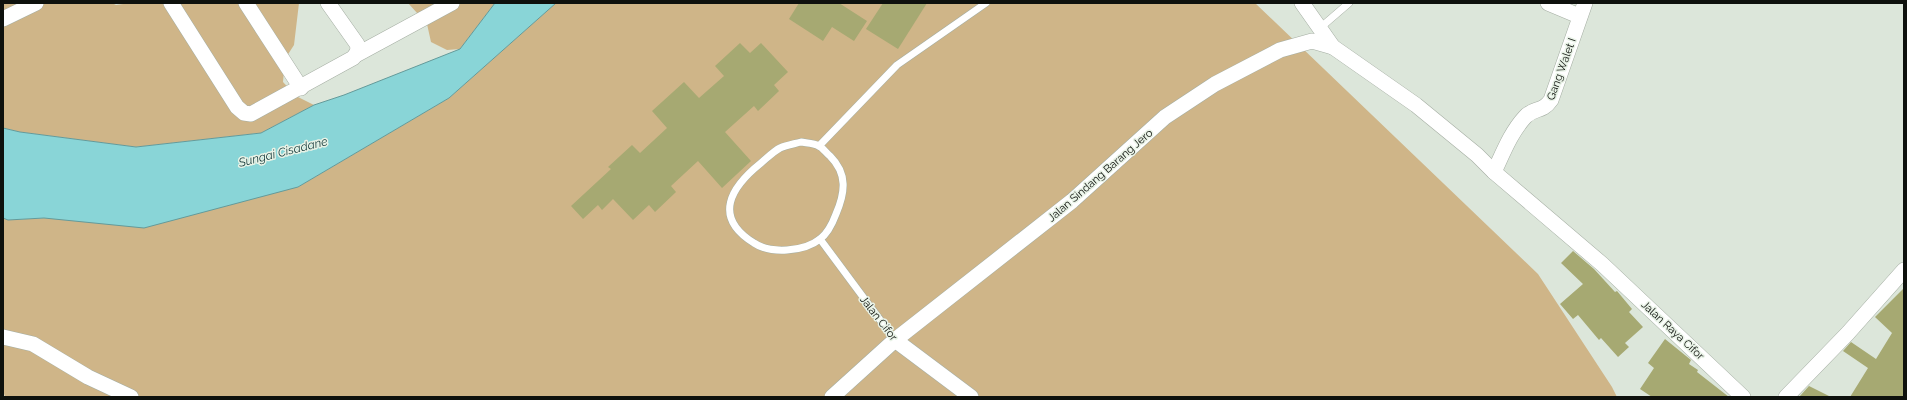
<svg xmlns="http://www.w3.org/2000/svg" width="1907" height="400" font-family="Raleway,sans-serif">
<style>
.green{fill:#cfb588}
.water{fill:#89d5d7;stroke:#649a9a}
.building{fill:#a6a972}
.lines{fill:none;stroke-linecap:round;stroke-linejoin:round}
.lane-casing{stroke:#a5aea3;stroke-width:8}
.street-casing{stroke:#a5aea3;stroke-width:16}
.lane{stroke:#fff;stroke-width:7}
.street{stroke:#fff;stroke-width:15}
.labels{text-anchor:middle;stroke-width:3;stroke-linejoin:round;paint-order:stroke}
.street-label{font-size:11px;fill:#0e110d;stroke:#e9f3e7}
.water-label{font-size:12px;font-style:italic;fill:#153b3c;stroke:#e9f3e7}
</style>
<rect width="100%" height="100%" fill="#dce6da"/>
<g class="green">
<polygon points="3,3 112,3 116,5 130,3 299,3 294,45 285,59 283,82 296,96 314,105 261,133 136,147 20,132 3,128"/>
<polygon points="408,3 495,3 460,49 447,50 431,42 427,24"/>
<polygon points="556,3 1255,3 1538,274 1612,387 1617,397 5,397 3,390 3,218 8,220 44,218 298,187 449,98"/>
</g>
<polygon class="water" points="495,3 556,3 449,98 298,187 144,228 44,218 8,220 3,218 3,128 20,132 136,147 261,133 314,105 344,95 460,49"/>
<g class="building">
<polygon points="799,3 839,3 867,21 854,41 832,27 823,41 789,19"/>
<polygon points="883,3 927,3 898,49 866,29"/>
<polygon points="740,43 750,53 761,43 788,72 774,85 779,91 758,111 754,106 725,132 751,161 722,188 698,161 671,186 676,192 655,212 649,205 633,220 613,199 602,210 598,205 583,219 571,206 611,169 608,167 632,145 640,153 667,128 652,111 684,82 699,98 724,76 715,66"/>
<polygon points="1573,251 1594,269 1615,292 1617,291 1632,309 1629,312 1643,327 1625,343 1629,347 1618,357 1601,338 1599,340 1578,315 1573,319 1560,304 1583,284 1561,263"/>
<polygon points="1904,288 1904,397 1850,397 1868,368 1843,351 1851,342 1876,359 1892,333 1875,317"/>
<polygon points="1665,339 1691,360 1689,364 1698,370 1697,372 1729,397 1652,397 1640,389 1654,368 1648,363"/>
<polygon points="1809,386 1831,397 1799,397"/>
</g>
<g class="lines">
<g class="lane-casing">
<g id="lane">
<polyline points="1320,28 1349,3"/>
<path d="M801,142C806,143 814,143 819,146C823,148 826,153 830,156C848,174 845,193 836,214C833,222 827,234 820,239C804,252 770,254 754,243C712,217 731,187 761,163C767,158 774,151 780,148C787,145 794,144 801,142Z"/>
<polyline points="819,146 897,65 986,3"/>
<polyline points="820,239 895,340"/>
</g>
</g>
<g class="street-casing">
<g id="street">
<path d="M171,3L237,107L244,113L251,114L353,58C357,53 359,50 357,44L328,3"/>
<polyline points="246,3 301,88"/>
<polyline points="1302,3 1333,47 1416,105 1477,155 1494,172 1602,264 1743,397"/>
<polyline points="1548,3 1579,16"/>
<polyline points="3,19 36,3"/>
<polyline points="356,55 452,3"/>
<path d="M1494,172C1503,153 1511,132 1525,117C1534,107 1542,113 1551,100L1585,3"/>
<polyline points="3,337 33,344 88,377 131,397"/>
<polyline points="895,340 971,397"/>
<polyline points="832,397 895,340 1072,201 1165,117 1215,84 1280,50 1312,41 1333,47"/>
<polyline points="1786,397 1848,333 1904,270"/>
</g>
</g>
<use href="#lane" class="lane"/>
<use href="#street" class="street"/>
</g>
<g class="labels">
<g class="street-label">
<text transform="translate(1561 69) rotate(-70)" y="4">Gang Walet I</text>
<text transform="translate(1100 175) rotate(-41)" y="4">Jalan Sindang Barang Jero</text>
<text transform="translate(879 318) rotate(52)" y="4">Jalan Cifor</text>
<text transform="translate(1673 330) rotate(43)" y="4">Jalan Raya Cifor</text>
</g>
<g class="water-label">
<text transform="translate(283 152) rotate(-14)" y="4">Sungai Cisadane</text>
</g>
</g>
<rect width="1907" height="400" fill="none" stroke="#0e110d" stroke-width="8"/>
</svg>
